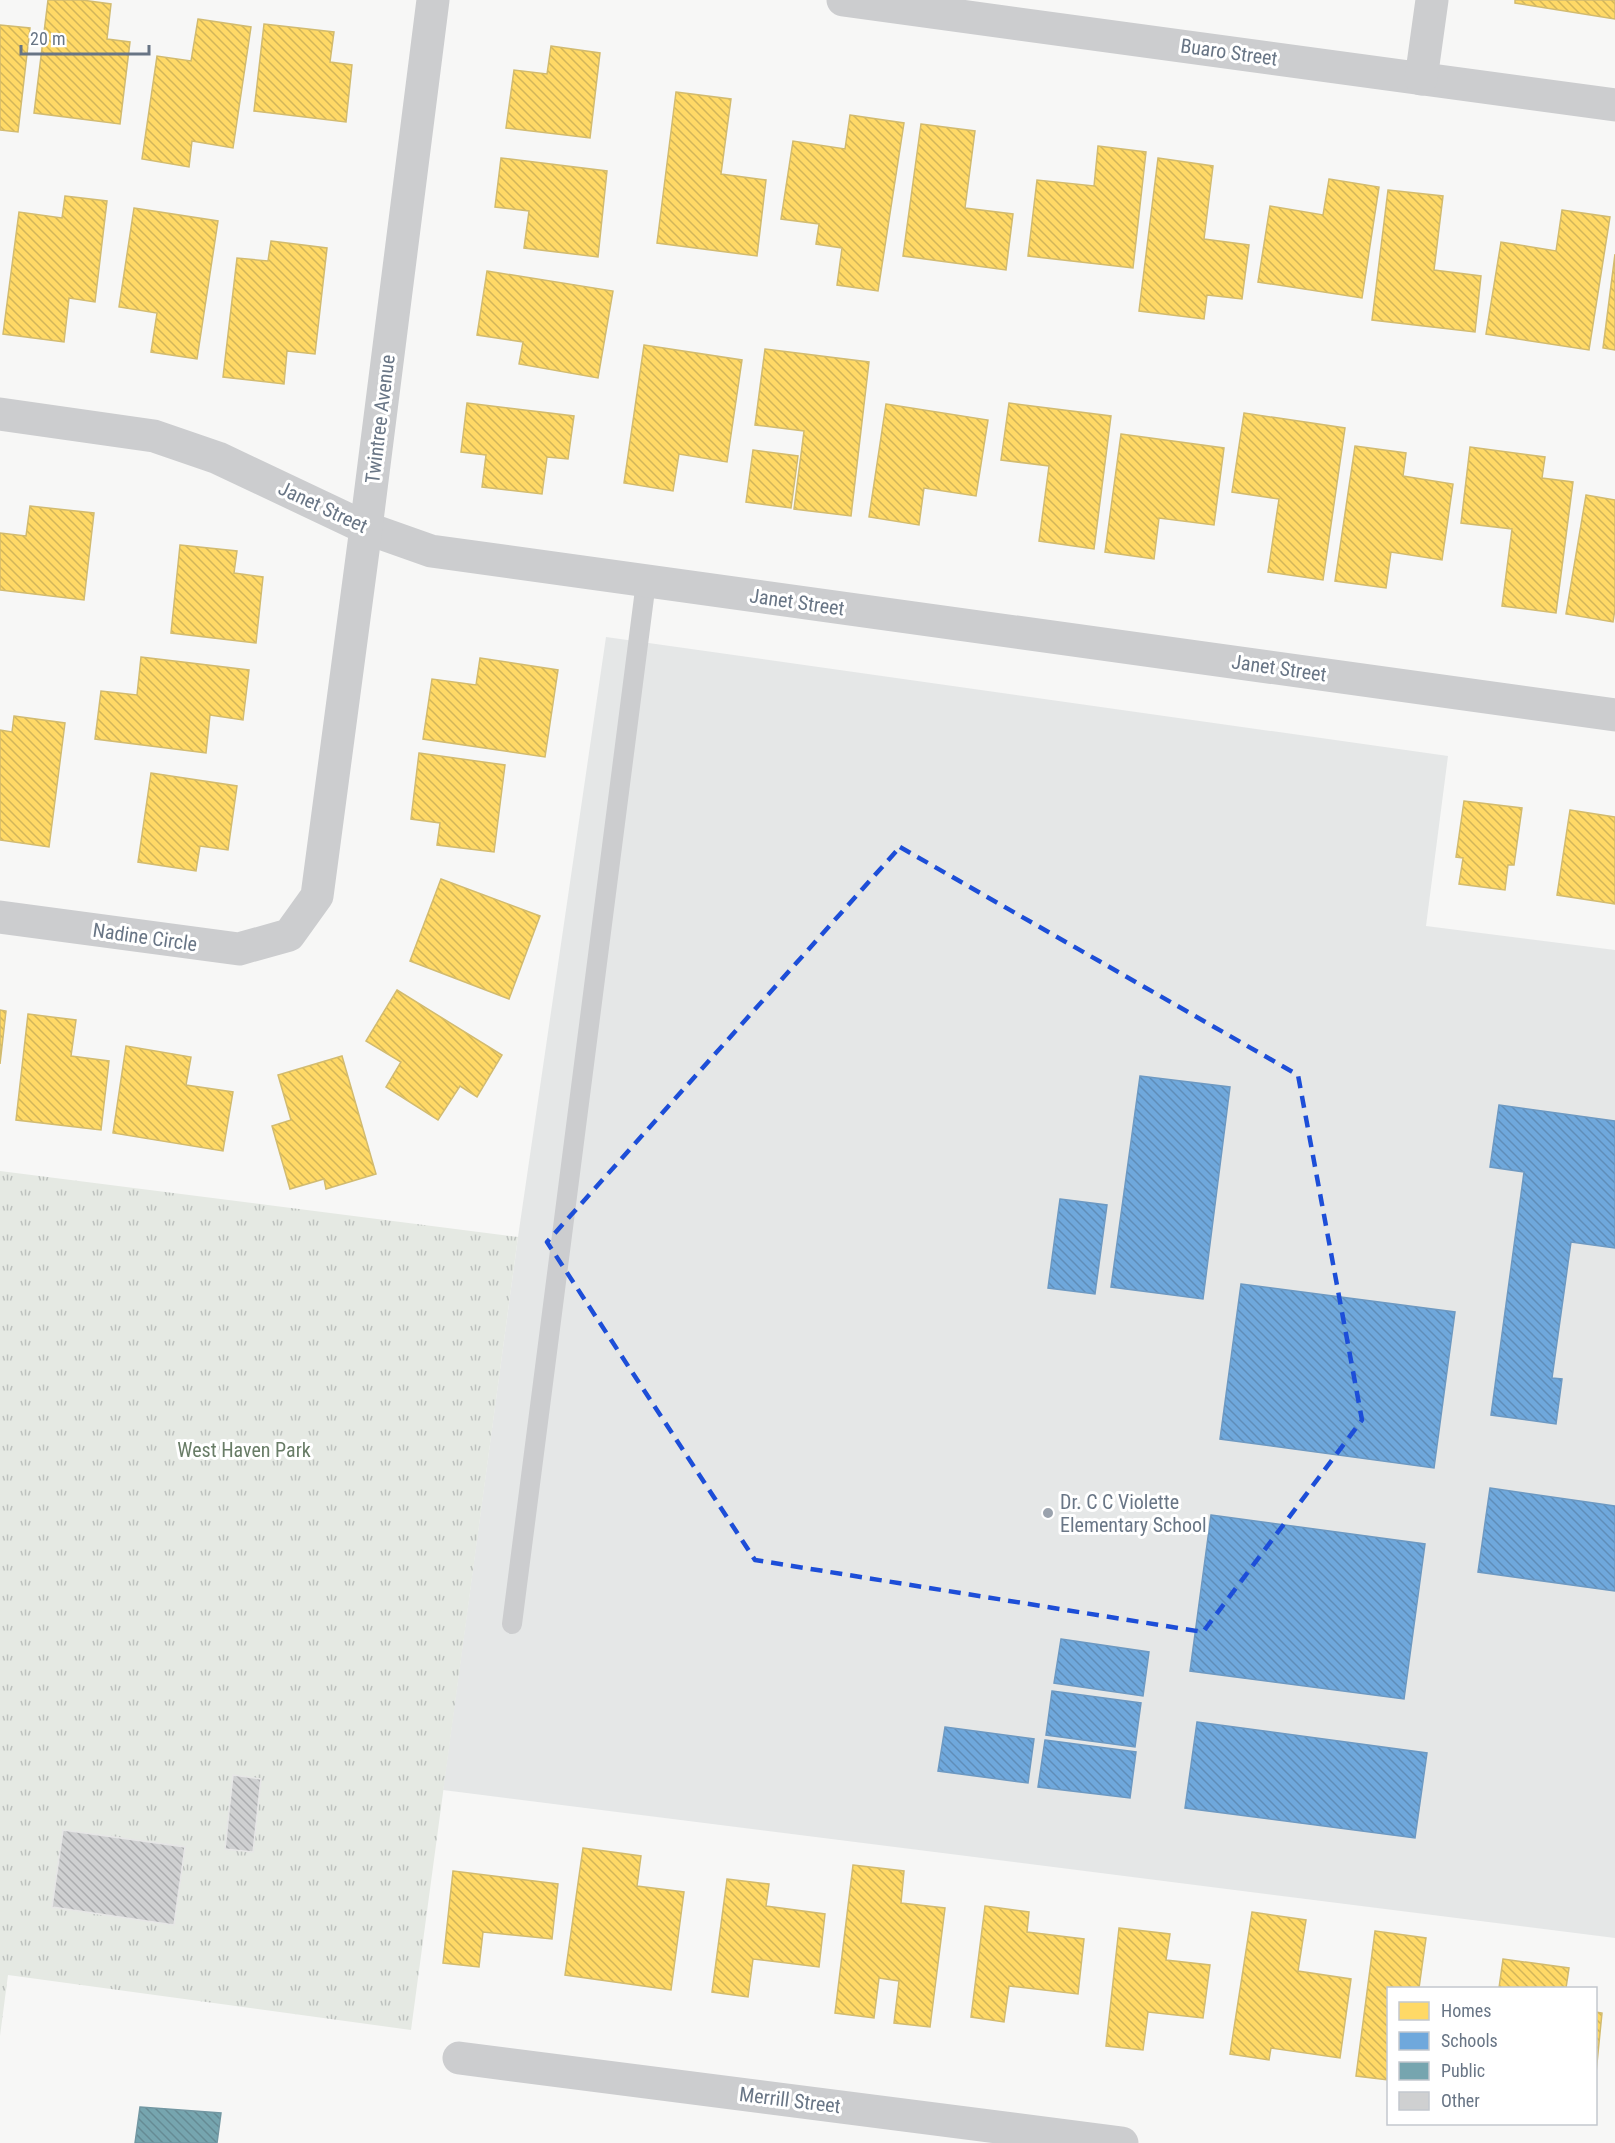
<svg xmlns="http://www.w3.org/2000/svg" width="1615" height="2143" font-family="'Roboto Condensed',sans-serif">
<style>
.built{fill:#e5e7e7}
.park{fill:url(#park-tufts)}
.homes{fill:url(#homes-back-hatch);stroke:#d2bb6f;stroke-width:1.5}
.schools{fill:url(#schools-back-hatch);stroke:#6d99c2;stroke-width:1.5}
.public{fill:url(#public-back-hatch);stroke:#7297a2;stroke-width:1.5}
.building{fill:url(#building-back-hatch);stroke:#e6e6e6;stroke-width:1.5}
.lines{fill:none;stroke-linecap:round;stroke-linejoin:round}
.service{stroke:#cccdcf;stroke-width:20}
.minor{stroke:#cccdcf;stroke-width:33}
.marked{fill:none;stroke:#1d4ed8;stroke-width:4.5;stroke-dasharray:12 8;stroke-linejoin:round}
.poi-dot{fill:#9aa2ad;stroke:#fff;stroke-width:2}
.labels{text-anchor:middle;stroke-width:6;stroke-linejoin:round;paint-order:stroke}
.street-label{font-size:20px;fill:#687585;stroke:#fff}
.park-label{font-size:20px;fill:#687c66;stroke:#fff}
.poi-label{font-size:20px;fill:#687585;stroke:#fff;text-anchor:start}
</style>
<defs>
<pattern id="park-tufts" width="24" height="20" patternUnits="userSpaceOnUse" patternTransform="scale(1.5)"><rect width="24" height="20" fill="#e5e9e3"/><path d="M3 7l-1-3M5 7V3M7 7l1-3M15 17l-1-3M17 17v-4M19 17l1-3" fill="none" stroke="#bdc1be"/></pattern>
<pattern id="homes-back-hatch" width="6" height="6" patternUnits="userSpaceOnUse" patternTransform="scale(1.5)"><rect width="6" height="6" fill="#ffd966"/><path d="M-1 5l2 2M0 0l6 6M5-1l2 2" fill="none" stroke="#d2b55a"/></pattern>
<pattern id="schools-back-hatch" width="6" height="6" patternUnits="userSpaceOnUse" patternTransform="scale(1.5)"><rect width="6" height="6" fill="#6fa8dc"/><path d="M-1 5l2 2M0 0l6 6M5-1l2 2" fill="none" stroke="#5f8db8"/></pattern>
<pattern id="public-back-hatch" width="6" height="6" patternUnits="userSpaceOnUse" patternTransform="scale(1.5)"><rect width="6" height="6" fill="#76a5af"/><path d="M-1 5l2 2M0 0l6 6M5-1l2 2" fill="none" stroke="#658b94"/></pattern>
<pattern id="building-back-hatch" width="6" height="6" patternUnits="userSpaceOnUse" patternTransform="scale(1.5)"><rect width="6" height="6" fill="#cfd0d1"/><path d="M-1 5l2 2M0 0l6 6M5-1l2 2" fill="none" stroke="#acadaf"/></pattern>
</defs>
<rect width="100%" height="100%" fill="#f7f7f6"/>
<polygon class="built" points="606,637 1448,756 1426,926 1615,950 1615,1938 443,1790 518,1237"/>
<polygon class="park" points="0,1171 518,1237 411,2030 8,1975 0,2036"/>
<g class="homes">
<polygon points="48,0 82,0 111,4 107,39 130,42 120,124 34,113"/>
<polygon points="1515,0 1615,0 1615,19 1515,3"/>
<polygon points="198,19 251,27 233,148 192,141 189,167 142,159 157,56 191,61"/>
<polygon points="264,24 334,32 330,62 352,65 346,122 254,111"/>
<polygon points="0,25 30,28 18,132 0,130"/>
<polygon points="551,46 600,53 590,138 506,128 514,70 547,74"/>
<polygon points="676,92 731,99 721,174 766,180 757,256 657,243"/>
<polygon points="850,115 904,123 878,291 837,285 842,248 816,244 819,224 781,219 793,141 845,149"/>
<polygon points="921,124 975,131 965,208 1013,214 1006,270 903,256"/>
<polygon points="1098,146 1146,152 1133,268 1028,256 1037,180 1094,186"/>
<polygon points="501,158 607,171 598,257 524,248 529,211 495,207"/>
<polygon points="1158,158 1213,166 1204,239 1249,245 1242,299 1207,295 1204,319 1139,311"/>
<polygon points="1329,179 1379,187 1362,298 1258,282 1270,206 1323,215"/>
<polygon points="1388,190 1443,196 1434,270 1481,276 1475,332 1372,320"/>
<polygon points="65,196 107,201 95,302 69,298 64,342 3,334 19,212 62,218"/>
<polygon points="134,208 218,221 197,359 151,352 157,313 119,307"/>
<polygon points="1562,210 1610,217 1589,350 1486,334 1501,242 1556,251"/>
<polygon points="271,241 327,248 315,354 287,351 284,384 223,377 237,258 268,261"/>
<polygon points="1615,254 1615,350 1603,348"/>
<polygon points="487,271 613,291 598,378 519,364 523,342 477,335"/>
<polygon points="644,345 742,360 727,462 679,454 673,491 624,483"/>
<polygon points="765,349 869,362 851,516 794,509 804,431 755,425"/>
<polygon points="467,403 574,416 568,459 547,457 542,494 482,487 486,455 461,452"/>
<polygon points="1009,403 1111,416 1094,549 1039,541 1049,466 1001,460"/>
<polygon points="886,404 988,420 976,496 924,488 919,525 869,517"/>
<polygon points="1244,413 1345,428 1323,580 1268,572 1279,499 1232,492"/>
<polygon points="1121,434 1224,448 1214,525 1159,518 1154,559 1105,552"/>
<polygon points="1355,446 1406,453 1403,476 1453,484 1442,560 1391,552 1386,588 1335,581"/>
<polygon points="1470,447 1545,457 1542,478 1573,482 1556,613 1502,606 1512,529 1461,523"/>
<polygon points="753,450 798,456 791,508 746,502"/>
<polygon points="1586,495 1615,500 1615,609 1613,622 1566,614"/>
<polygon points="30,506 94,513 84,600 0,590 0,533 26,536"/>
<polygon points="180,545 237,551 234,573 263,577 256,643 171,633"/>
<polygon points="141,657 249,670 243,720 210,715 206,753 95,739 101,691 137,695"/>
<polygon points="480,658 558,670 545,757 423,739 432,679 476,685"/>
<polygon points="14,716 65,723 49,847 0,840 0,730 12,732"/>
<polygon points="419,753 505,765 494,852 437,845 440,823 411,819"/>
<polygon points="151,773 237,786 228,850 200,846 196,871 138,862"/>
<polygon points="1464,801 1522,808 1514,865 1508,865 1505,890 1459,884 1463,858 1456,857"/>
<polygon points="1570,810 1615,817 1615,904 1557,895"/>
<polygon points="441,879 540,916 509,999 410,961"/>
<polygon points="397,990 502,1055 477,1097 460,1086 438,1120 386,1087 401,1062 366,1041"/>
<polygon points="0,1010 6,1011 0,1064"/>
<polygon points="28,1014 76,1020 71,1056 109,1061 101,1130 16,1120"/>
<polygon points="126,1046 191,1057 186,1085 233,1092 223,1151 113,1133"/>
<polygon points="342,1056 376,1174 326,1189 324,1179 290,1189 272,1126 291,1120 278,1075"/>
<polygon points="583,1848 641,1856 637,1886 684,1892 671,1990 565,1975"/>
<polygon points="853,1865 904,1871 901,1903 945,1908 930,2027 894,2023 899,1981 879,1978 874,2018 835,2013"/>
<polygon points="453,1871 558,1884 552,1939 483,1932 479,1967 443,1963"/>
<polygon points="727,1879 769,1884 766,1906 825,1914 819,1967 753,1959 748,1997 712,1992"/>
<polygon points="985,1906 1029,1912 1027,1932 1084,1939 1078,1994 1009,1986 1004,2022 971,2017"/>
<polygon points="1252,1912 1306,1920 1298,1971 1351,1979 1340,2058 1271,2048 1269,2060 1230,2054"/>
<polygon points="1119,1928 1170,1934 1166,1960 1210,1965 1203,2018 1148,2012 1143,2050 1106,2046"/>
<polygon points="1375,1931 1426,1938 1419,1988 1388,1988 1388,2080 1356,2076"/>
<polygon points="1503,1959 1569,1968 1566,1988 1499,1988"/>
<polygon points="1596,2012 1602,2013 1596,2073"/>
</g>
<g class="schools">
<polygon points="1140,1076 1230,1087 1203,1299 1111,1287"/>
<polygon points="1499,1105 1615,1121 1615,1248 1571,1242 1552,1378 1562,1379 1556,1424 1491,1415 1524,1172 1490,1167"/>
<polygon points="1060,1199 1107,1205 1095,1294 1048,1288"/>
<polygon points="1241,1284 1455,1312 1434,1468 1220,1439"/>
<polygon points="1490,1488 1615,1506 1615,1591 1478,1572"/>
<polygon points="1211,1515 1425,1544 1404,1699 1190,1671"/>
<polygon points="1061,1639 1149,1652 1143,1696 1054,1683"/>
<polygon points="1052,1691 1141,1703 1135,1747 1046,1735"/>
<polygon points="1197,1722 1427,1753 1415,1838 1185,1808"/>
<polygon points="945,1727 1034,1739 1028,1783 938,1771"/>
<polygon points="1045,1740 1136,1752 1130,1798 1038,1787"/>
</g>
<polygon class="public" points="140,2107 221,2113 217,2143 135,2143"/>
<g class="building">
<polygon points="233,1775 261,1779 253,1852 225,1849"/>
<polygon points="63,1830 185,1847 174,1925 52,1907"/>
</g>
<g class="lines">
<polyline class="service" points="512,1624 646,582"/>
<g class="minor">
<polyline points="843,0 1615,105"/>
<polyline points="1421,79 1432,0"/>
<polyline points="0,414 154,436 218,458 366,528 431,551 1615,715"/>
<polyline points="0,917 239,949 289,935 317,896 366,528 433,0"/>
<polyline points="459,2058 1122,2143"/>
</g>
</g>
<path class="marked" d="M900,847L1298,1075L1362,1420L1203,1632L755,1560L547,1242Z"/>
<circle class="poi-dot" cx="1048" cy="1513" r="6"/>
<g class="labels">
<g class="street-label">
<text transform="translate(1229 52) rotate(8)" y="7">Buaro Street</text>
<text transform="translate(380 419) rotate(-83)" y="7">Twintree Avenue</text>
<text transform="translate(323 507) rotate(25)" y="7">Janet Street</text>
<text transform="translate(797 602) rotate(8)" y="7">Janet Street</text>
<text transform="translate(1279 668) rotate(8)" y="7">Janet Street</text>
<text transform="translate(145 937) rotate(8)" y="7">Nadine Circle</text>
<text transform="translate(790 2100) rotate(7)" y="7">Merrill Street</text>
</g>
<g class="park-label">
<text x="244" y="1457">West Haven Park</text>
</g>
<g class="poi-label">
<text x="1060" y="1509">Dr. C C Violette<tspan x="1060" dy="23">Elementary School</tspan></text>
</g>
</g>
<rect x="1387" y="1987" width="210" height="138" fill="#ffffff" stroke="#c3c8ce" stroke-width="1.5"/>
<rect x="1399" y="2002" width="30" height="18" fill="#ffd966" stroke="#c3c8ce" stroke-width="1.5"/>
<text x="1441" y="2017" font-size="18" fill="#687585">Homes</text>
<rect x="1399" y="2032" width="30" height="18" fill="#6fa8dc" stroke="#c3c8ce" stroke-width="1.5"/>
<text x="1441" y="2047" font-size="18" fill="#687585">Schools</text>
<rect x="1399" y="2062" width="30" height="18" fill="#76a5af" stroke="#c3c8ce" stroke-width="1.5"/>
<text x="1441" y="2077" font-size="18" fill="#687585">Public</text>
<rect x="1399" y="2092" width="30" height="18" fill="#cfd0d1" stroke="#c3c8ce" stroke-width="1.5"/>
<text x="1441" y="2107" font-size="18" fill="#687585">Other</text>
<path d="M21 45v9h128v-9" fill="none" stroke="#687585" stroke-width="3"/>
<text x="30" y="45" font-size="18" fill="#687585" stroke="#ffffff" stroke-width="4.5" paint-order="stroke">20 m</text>
</svg>
